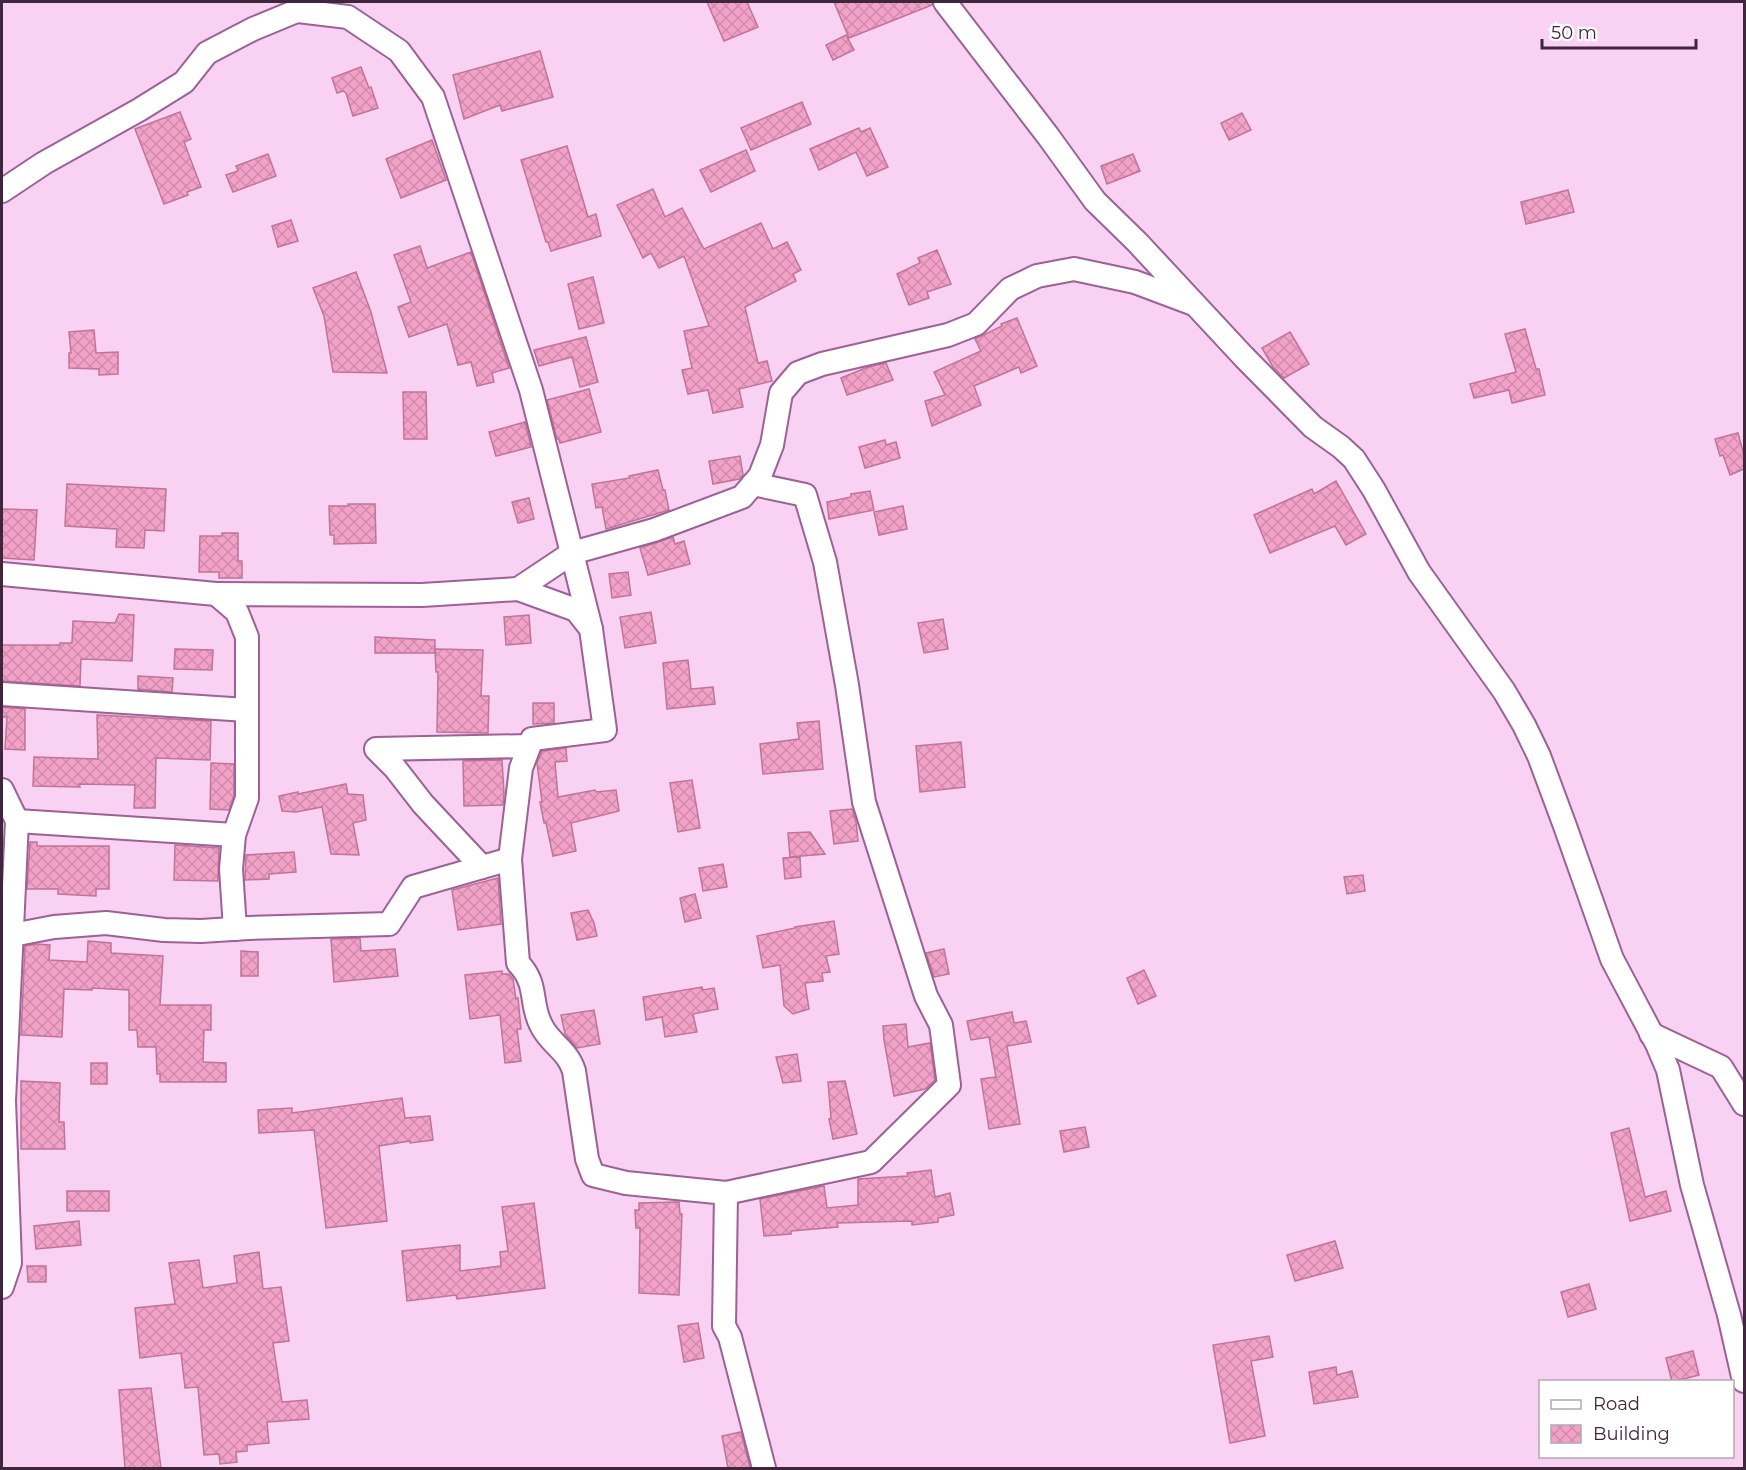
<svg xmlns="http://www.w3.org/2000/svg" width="1746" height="1470" font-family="Montserrat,sans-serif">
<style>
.building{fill:url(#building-cross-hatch);stroke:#c07497;stroke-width:1.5}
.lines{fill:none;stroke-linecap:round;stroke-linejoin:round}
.street-casing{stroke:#9c6196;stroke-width:26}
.street{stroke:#fff;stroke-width:22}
</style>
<defs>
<pattern id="building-cross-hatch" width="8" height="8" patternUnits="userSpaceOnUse" patternTransform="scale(1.5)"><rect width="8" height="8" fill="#f3a2c7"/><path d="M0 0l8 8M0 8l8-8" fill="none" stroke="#d18bac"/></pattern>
</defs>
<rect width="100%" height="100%" fill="#f8d1f3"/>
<g class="building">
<polygon points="707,2 747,2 758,27 724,41"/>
<polygon points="834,2 932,2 932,5 849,38"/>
<polygon points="846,35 854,50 833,60 826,45"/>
<polygon points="540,51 553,97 502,111 500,105 464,119 453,75"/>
<polygon points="361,67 369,88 371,87 378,108 353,116 346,93 343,91 337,93 332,78"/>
<polygon points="802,102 811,124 751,150 741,128"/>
<polygon points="180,112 191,139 184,142 201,187 187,192 188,195 164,204 135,129"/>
<polygon points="1242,113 1251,130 1229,140 1221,123"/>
<polygon points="859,128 861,132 870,128 888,167 867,176 856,152 819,170 810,149"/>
<polygon points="432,140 446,180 401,198 386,159"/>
<polygon points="567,146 588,217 596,214 601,236 551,251 548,242 546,242 521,160"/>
<polygon points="746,150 755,171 711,192 700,170"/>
<polygon points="268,154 276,176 233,192 226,175 238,171 236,166"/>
<polygon points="1133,154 1140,171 1107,184 1101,166"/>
<polygon points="653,189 665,217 682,208 704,249 761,223 773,249 787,242 801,270 793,274 796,281 745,307 758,363 767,361 772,381 739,389 743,407 713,413 708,390 688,394 682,370 692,368 684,331 709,326 684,256 659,268 651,253 643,258 617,205"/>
<polygon points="1568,190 1574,212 1526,224 1521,202"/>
<polygon points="291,220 298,241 278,247 272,226"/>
<polygon points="420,246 427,268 471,252 509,368 492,373 494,382 477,386 471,362 458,365 447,324 409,337 398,307 411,302 394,255"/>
<polygon points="937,250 951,284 927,292 929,298 909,305 897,274 920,263 918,258"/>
<polygon points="356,272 371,312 387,373 333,372 324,316 313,288"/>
<polygon points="593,277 604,323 579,329 568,284"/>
<polygon points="1017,318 1037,366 1021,373 1019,367 974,386 981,405 932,426 925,401 945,395 934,372 981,351 975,339 1002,326 1001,324"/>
<polygon points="1525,329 1536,369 1539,369 1545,395 1512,403 1509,390 1474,398 1470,384 1516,372 1505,334"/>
<polygon points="94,330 96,353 118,352 118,374 99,375 99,369 69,368 69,353 71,353 69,332"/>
<polygon points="1290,332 1309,364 1284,378 1273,367 1262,348"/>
<polygon points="586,337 598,382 580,387 572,357 539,366 534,350"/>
<polygon points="886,363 893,380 847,395 841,378 868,367"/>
<polygon points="589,389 601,432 560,443 559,439 557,439 547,400"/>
<polygon points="403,392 426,392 427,439 404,439"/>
<polygon points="525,422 531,447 496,456 489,432"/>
<polygon points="1738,433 1744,455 1744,469 1730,475 1723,455 1720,456 1715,439"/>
<polygon points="885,440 886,445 896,442 900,458 865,468 859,447"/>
<polygon points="740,456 743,475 739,479 713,484 709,461"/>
<polygon points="658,470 663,490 665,490 669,510 606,529 602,507 596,508 592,484 630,478 629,476"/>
<polygon points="1336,481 1366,534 1346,545 1335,526 1270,553 1254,515 1312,489 1314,494"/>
<polygon points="67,484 166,489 164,531 145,530 144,548 116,547 117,529 65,526"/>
<polygon points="870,491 874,510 829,519 827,502 851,497 851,494"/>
<polygon points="529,498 534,519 518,523 512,502"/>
<polygon points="348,504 375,504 376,543 334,544 334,535 330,535 329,506 348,506"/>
<polygon points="903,506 907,529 879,535 874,512"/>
<polygon points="2,509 37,510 34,560 2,558"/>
<polygon points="222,533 238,533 238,561 242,561 242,578 219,578 219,572 199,572 200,536 222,536"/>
<polygon points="673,537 675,544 684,541 690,564 648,575 640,548"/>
<polygon points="628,572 631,595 612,598 609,574"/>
<polygon points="651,612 656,643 625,648 620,617"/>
<polygon points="119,614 134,615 132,661 81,659 80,686 2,681 2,645 60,645 60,643 72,643 73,621 115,623"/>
<polygon points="529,615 531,643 506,645 504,617"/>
<polygon points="943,619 948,649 924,653 918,623"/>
<polygon points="375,637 435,640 435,653 375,653"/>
<polygon points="175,649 213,650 212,670 174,669"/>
<polygon points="435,649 483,650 481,696 489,696 488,733 437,732 438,672 436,672"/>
<polygon points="688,660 691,689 713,687 715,704 667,709 663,663"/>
<polygon points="138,676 173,678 172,692 138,689"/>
<polygon points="533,703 554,703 554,723 533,724"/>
<polygon points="2,707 25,709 25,750 5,749 7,717 2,717"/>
<polygon points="97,715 211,721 210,760 156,758 155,808 134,808 135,785 79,784 80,787 33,786 34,757 98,759"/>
<polygon points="819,721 823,769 763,774 760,744 799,739 797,723"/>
<polygon points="961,742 965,787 920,792 916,746"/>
<polygon points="566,748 567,761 555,762 558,797 595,790 596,792 616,790 619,811 571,823 576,851 553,856 546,823 544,823 540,802 542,802 537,763 542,751"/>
<polygon points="502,760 504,793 503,805 464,806 463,761"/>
<polygon points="211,763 234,764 234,796 229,810 210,809"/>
<polygon points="692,780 700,828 678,832 670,783"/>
<polygon points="346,784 348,794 363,795 366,820 353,823 359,855 331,854 322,807 296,812 282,811 279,796 298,792 298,794"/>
<polygon points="852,809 856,822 858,841 834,844 830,811"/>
<polygon points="810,832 825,854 790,857 788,833"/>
<polygon points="30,842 37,842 37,846 109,846 109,889 96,889 96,896 58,894 58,889 27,889"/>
<polygon points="175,845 219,848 218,881 174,880"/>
<polygon points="294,852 296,872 269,874 269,879 245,880 246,855"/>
<polygon points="800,857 801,877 785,879 783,858"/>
<polygon points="723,864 727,887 703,891 699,868"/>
<polygon points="1363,875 1365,891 1347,894 1344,877"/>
<polygon points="498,878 501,924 458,930 452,890"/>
<polygon points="695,894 701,918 685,922 680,898"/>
<polygon points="588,910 594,923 597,936 577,940 571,913"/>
<polygon points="834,921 839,954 826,956 830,972 822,973 823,981 805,983 809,1009 793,1014 784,1006 780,965 763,968 757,936 795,928 795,927"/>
<polygon points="360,938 361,951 395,949 398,976 334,982 331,939"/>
<polygon points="88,941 111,943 111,953 163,956 160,1005 211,1005 211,1030 204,1030 203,1062 226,1063 226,1082 160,1082 160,1074 157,1074 156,1047 138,1047 137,1030 129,1030 129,990 92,988 92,990 64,989 62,1037 21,1035 25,946 36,944 50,945 49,960 87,962"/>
<polygon points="944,949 949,974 934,977 926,953"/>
<polygon points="241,951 258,952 258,976 241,976"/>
<polygon points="1144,970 1156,996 1138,1004 1127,978"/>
<polygon points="502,971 502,974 509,974 513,979 516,999 518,998 521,1029 517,1029 521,1061 505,1063 500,1015 470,1019 465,975"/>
<polygon points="702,987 703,990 714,988 718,1009 693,1014 697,1032 665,1037 662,1017 646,1020 643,997"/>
<polygon points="594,1010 600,1044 577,1048 565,1034 561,1015"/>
<polygon points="1012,1012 1014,1023 1026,1021 1031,1042 1007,1046 1020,1124 989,1129 981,1079 996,1077 989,1037 971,1040 967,1021"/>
<polygon points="906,1024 908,1047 930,1043 935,1080 925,1089 894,1096 884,1040 883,1026"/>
<polygon points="797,1054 801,1081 783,1083 776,1057"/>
<rect x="91" y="1063" width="16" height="21"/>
<polygon points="21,1081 60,1083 59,1122 64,1122 65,1149 21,1149"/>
<polygon points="845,1081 857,1134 833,1139 829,1119 831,1118 828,1082"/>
<polygon points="402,1098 405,1118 430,1116 433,1140 410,1143 410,1141 379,1146 387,1221 326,1228 314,1130 259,1133 258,1110 292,1108 292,1113"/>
<polygon points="1085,1127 1089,1147 1064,1152 1060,1131"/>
<polygon points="1629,1128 1645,1197 1666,1191 1671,1211 1630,1221 1611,1133"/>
<polygon points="931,1170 935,1197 950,1193 954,1215 938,1218 938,1222 912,1225 912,1221 837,1223 838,1227 791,1231 791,1234 764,1236 760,1199 824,1186 827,1208 858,1205 858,1179 908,1176 907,1173"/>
<rect x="67" y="1191" width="42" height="20"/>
<polygon points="679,1202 680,1214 682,1214 679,1295 639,1293 640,1228 636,1228 635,1210 639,1210 639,1203"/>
<polygon points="534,1203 545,1288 457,1299 456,1295 407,1301 402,1251 460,1245 460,1271 501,1266 500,1252 508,1251 502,1207"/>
<polygon points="79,1221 81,1245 36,1249 34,1226"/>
<polygon points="1335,1241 1343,1268 1295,1281 1287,1255"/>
<polygon points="259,1252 263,1289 281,1287 289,1341 273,1343 282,1402 307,1400 309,1419 267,1422 269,1443 247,1445 247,1451 236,1452 237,1462 220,1464 219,1454 204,1455 198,1387 185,1388 181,1353 140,1358 135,1308 175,1304 169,1263 199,1260 203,1288 237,1283 234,1256"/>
<polygon points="27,1266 46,1266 46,1282 28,1282"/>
<polygon points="1589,1284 1596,1309 1568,1317 1561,1292"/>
<polygon points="698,1323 704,1358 684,1362 678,1326"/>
<polygon points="1269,1336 1273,1357 1251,1361 1265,1436 1230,1443 1213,1345"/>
<polygon points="1693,1351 1699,1375 1672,1382 1666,1358"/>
<polygon points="1336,1367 1337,1375 1352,1371 1358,1397 1314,1404 1309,1372"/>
<polygon points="151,1388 161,1468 125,1468 119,1390"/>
<polygon points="741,1432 750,1468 728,1468 722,1436"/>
</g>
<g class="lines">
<g class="street-casing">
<g id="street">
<polyline points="945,2 1048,136 1095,201 1137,242 1244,357 1313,427 1341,447 1354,459 1374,490 1419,572 1504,691 1524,725 1539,756 1565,826 1612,959 1657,1044 1668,1070 1692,1185 1729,1315 1744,1381"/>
<polyline points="298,11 348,17 399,51 433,97 531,390 591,629"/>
<polyline points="2,191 44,163 139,110 184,82 207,53 253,29 311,5"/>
<polyline points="2,574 216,594 237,612 247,637 247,798 234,835 231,869 235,929"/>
<polyline points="216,594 422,595 518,589 572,553 654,530 742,497 760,476 772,445 781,393 798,373 822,364 948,335 976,324 1010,289 1037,276 1074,269 1135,282 1191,303"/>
<polyline points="2,694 247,710"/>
<polyline points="2,790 17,821 4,1101 10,1263 2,1287"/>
<polyline points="17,821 234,835"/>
<polyline points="510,859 521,768 532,739 605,730 591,629 576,610 518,589"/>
<polyline points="482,867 423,804 395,768 376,749 529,746"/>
<path d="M2,937L54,927L106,923L164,930L201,931L248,928L389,924L413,887L510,859L518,963C539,985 529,1002 541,1025C550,1044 567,1049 574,1071L587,1159L593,1175L626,1183L726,1193L724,1326L730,1337L764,1468"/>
<polyline points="1651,1034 1721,1067 1744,1104"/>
<polyline points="726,1193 871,1162 949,1085 941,1025 926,996 864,802 847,685 825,562 805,495 753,484"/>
</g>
</g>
<use href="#street" class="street"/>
</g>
<rect width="1746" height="1470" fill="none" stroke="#40263d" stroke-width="6"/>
<rect x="1539" y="1380" width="195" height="78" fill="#ffffff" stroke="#b3a8b1" stroke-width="1.5"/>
<rect x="1551" y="1400" width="30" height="9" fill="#ffffff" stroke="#b3a8b1" stroke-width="1.5"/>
<text x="1593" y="1410" font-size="18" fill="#40263d">Road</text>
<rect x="1551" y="1425" width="30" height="18" fill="url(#building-cross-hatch)" stroke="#b3a8b1" stroke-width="1.5"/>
<text x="1593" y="1440" font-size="18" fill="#40263d">Building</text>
<path d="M1542 39v9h154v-9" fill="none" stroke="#40263d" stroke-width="3"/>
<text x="1551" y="39" font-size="18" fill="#40263d" stroke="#ffffff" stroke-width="4.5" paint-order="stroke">50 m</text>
</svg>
